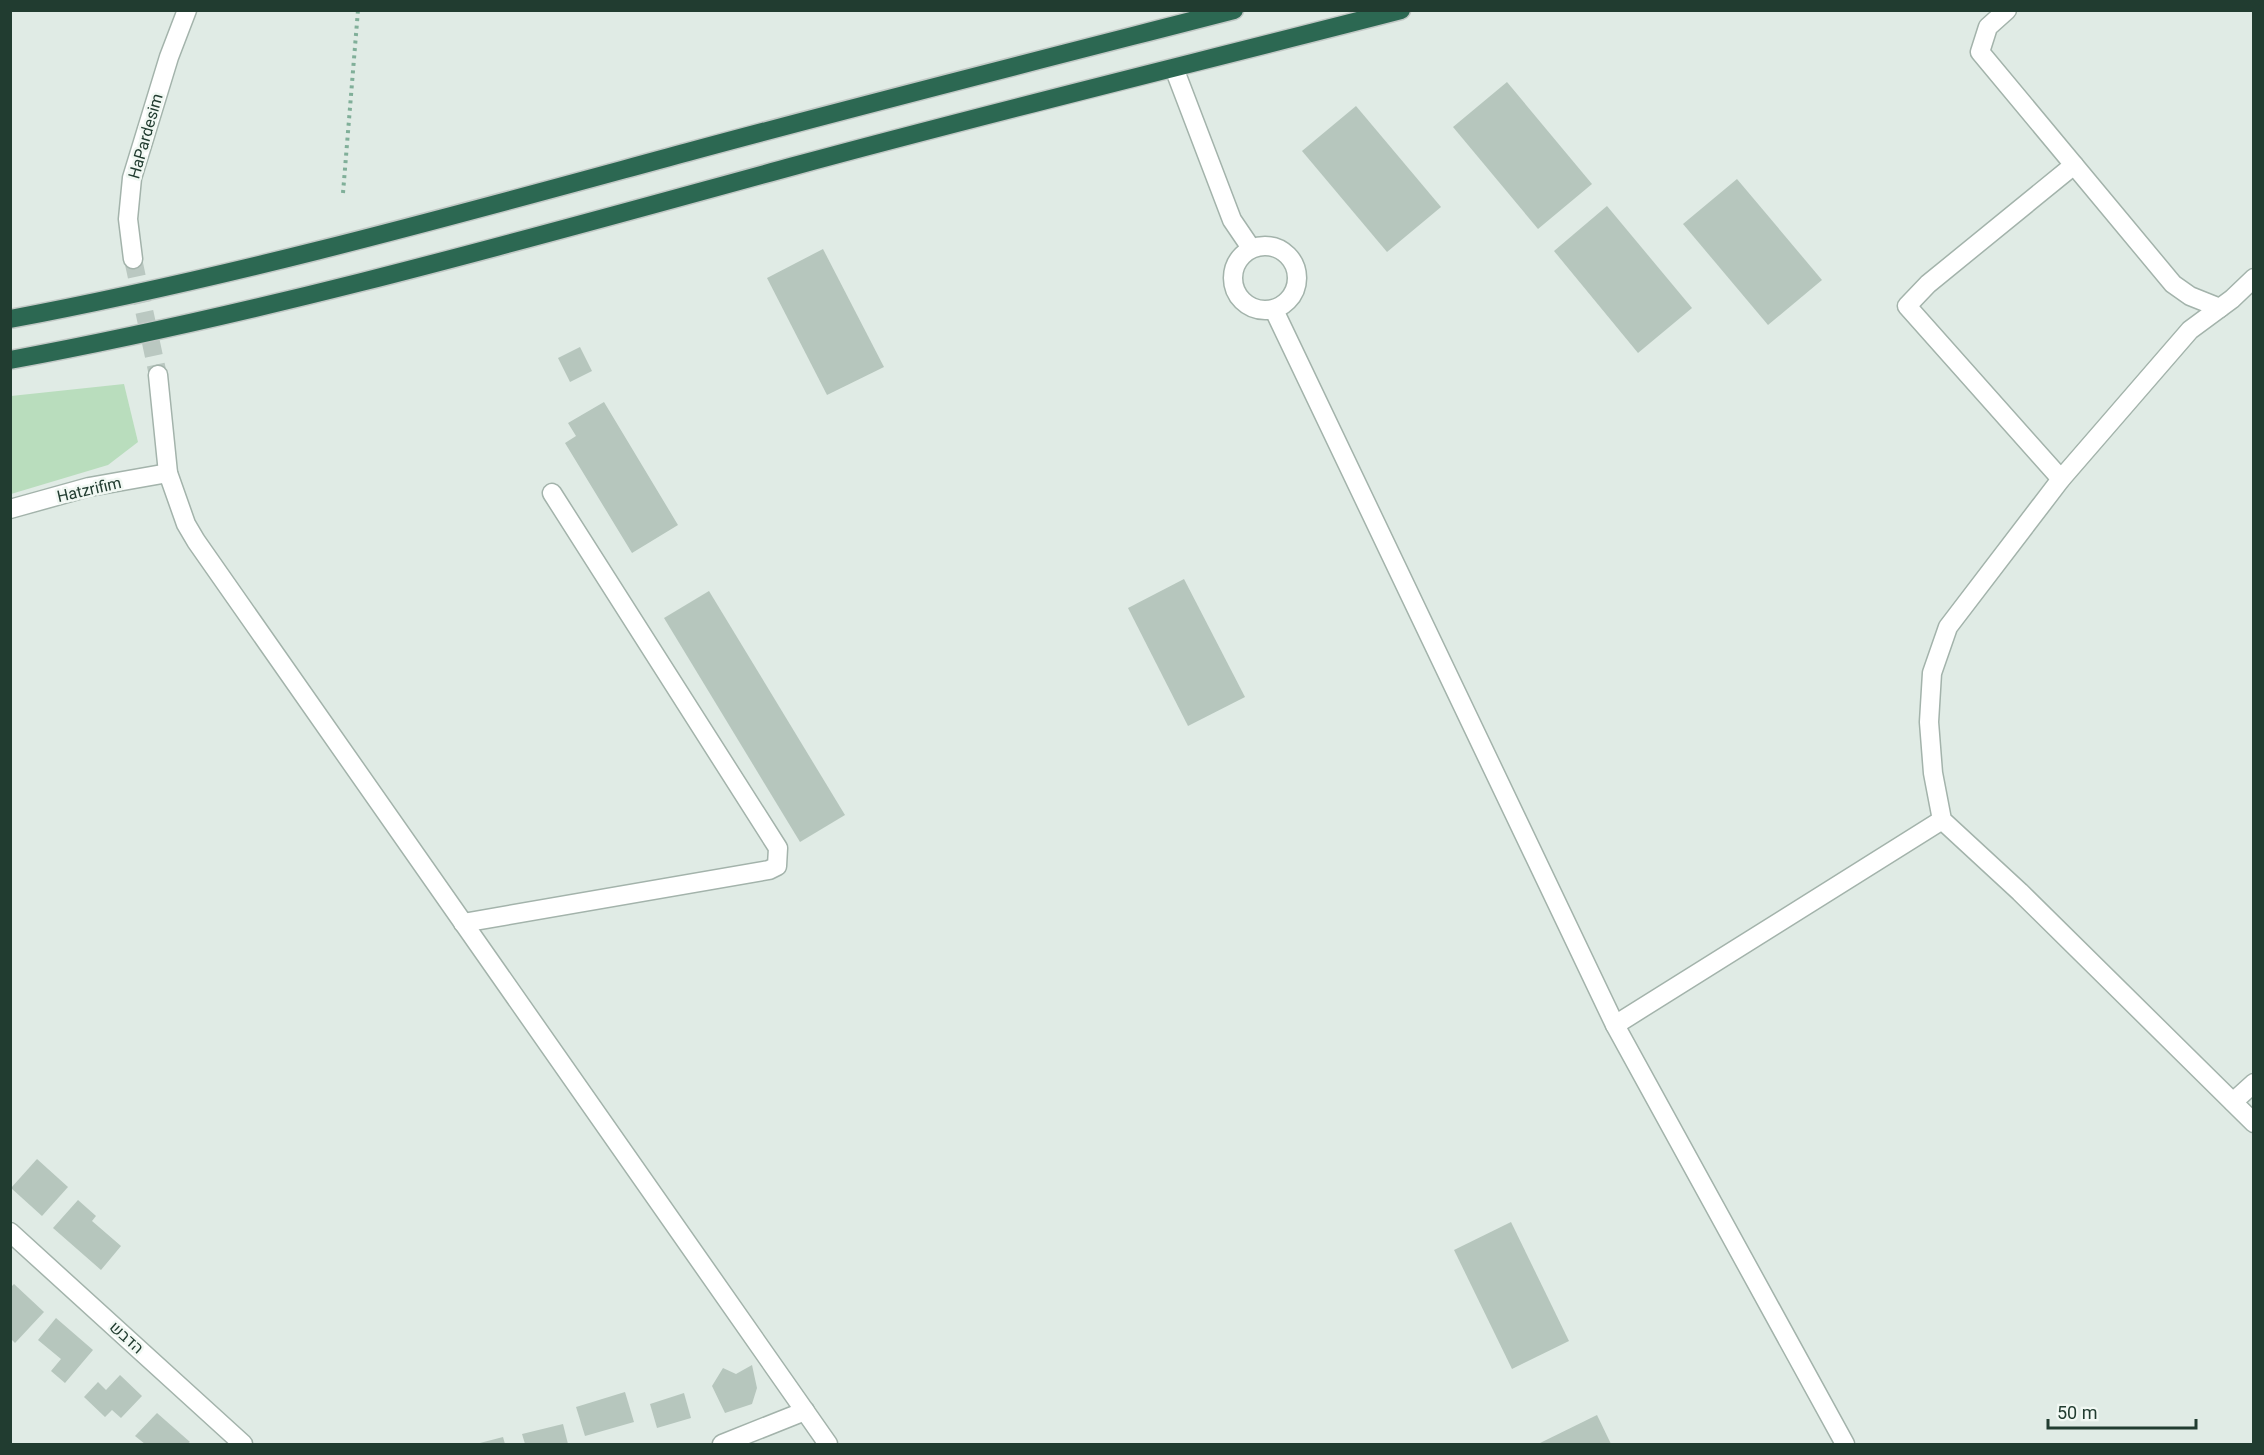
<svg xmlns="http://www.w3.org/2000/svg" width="2264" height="1455" font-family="Roboto,Heebo,sans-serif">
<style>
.green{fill:#b9ddbd}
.building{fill:#b6c6bd}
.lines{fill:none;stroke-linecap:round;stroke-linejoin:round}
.minor-tunnel{stroke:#bac8c1;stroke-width:18;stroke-dasharray:18 9;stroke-linecap:butt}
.minor-casing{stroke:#a3b3ab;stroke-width:21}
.highway-casing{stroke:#c1c8c5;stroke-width:21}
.path{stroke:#80af99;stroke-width:4;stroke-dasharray:3 4.5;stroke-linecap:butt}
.minor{stroke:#fff;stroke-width:18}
.highway{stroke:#2c6852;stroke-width:18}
.labels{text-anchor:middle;stroke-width:5;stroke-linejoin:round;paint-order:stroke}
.street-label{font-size:16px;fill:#213c30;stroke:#f1f8f3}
</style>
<rect width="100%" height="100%" fill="#e0ebe5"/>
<polygon class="green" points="124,384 138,442 108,465 11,494 11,396"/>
<g class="building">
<polygon points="1507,82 1592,184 1538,229 1453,127"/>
<polygon points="1356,106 1441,207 1387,252 1302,151"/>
<polygon points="1737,179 1822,280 1768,325 1683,224"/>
<polygon points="1607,206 1692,308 1638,353 1554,251"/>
<polygon points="823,249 884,367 827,395 767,278"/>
<polygon points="580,347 592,371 570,382 558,358"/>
<polygon points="604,402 678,525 632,553 565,443 576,436 568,423"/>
<polygon points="1184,579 1245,697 1188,726 1128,608"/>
<polygon points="709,591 845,815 800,842 664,618"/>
<polygon points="37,1159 68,1187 42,1216 11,1188"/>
<polygon points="78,1200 96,1216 92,1221 121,1246 101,1270 53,1228"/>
<polygon points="1511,1222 1569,1341 1512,1369 1454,1250"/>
<polygon points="14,1284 44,1312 15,1343 10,1338 10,1288"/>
<polygon points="56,1318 93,1350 65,1383 51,1371 61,1359 38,1340"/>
<polygon points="752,1365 757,1388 752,1404 725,1413 712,1386 723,1368 736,1374"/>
<polygon points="120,1375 142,1396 121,1418 112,1410 105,1417 84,1397 98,1382 106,1390"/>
<polygon points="625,1392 634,1422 585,1436 576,1407"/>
<polygon points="684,1393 691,1418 657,1428 650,1404"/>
<polygon points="157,1413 190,1442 187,1444 145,1444 135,1436"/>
<polygon points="1597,1415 1611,1444 1540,1444 1540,1443"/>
<polygon points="563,1424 568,1444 525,1444 522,1434"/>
<polygon points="503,1437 505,1444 476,1444"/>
</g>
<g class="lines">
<polyline class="minor-tunnel" points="133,259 158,375"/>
<g class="minor-casing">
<g id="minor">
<polyline points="2007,10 1988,27 1980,52 2173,284 2190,296 2220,308"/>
<polyline points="1174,68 1232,220 1251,248"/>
<circle cx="1265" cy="278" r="32"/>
<polyline points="133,259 128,219 132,178 169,57 187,10"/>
<polyline points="2254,278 2232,299 2190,330 2061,479 1948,627 1932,673 1929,722 1933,773 1942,820 2020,892 2254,1123"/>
<polyline points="1274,310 1615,1025 1845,1444"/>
<polyline points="158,375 168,473 186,524 196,541 828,1444"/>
<polyline points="2061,479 1907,306 1928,284 2074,165"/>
<polyline points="10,509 89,487 168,473"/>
<polyline points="463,923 769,870 777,866 778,848 552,493"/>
<polyline points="1615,1025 1942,820"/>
<polyline points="2233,1102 2254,1083"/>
<polyline points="10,1232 243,1444"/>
<polyline points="722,1444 805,1411"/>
</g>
</g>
<g class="highway-casing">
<g id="highway">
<path d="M10,319C239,276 463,213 688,152C869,103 1051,57 1234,10"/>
<path d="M10,360C275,311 534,237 794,166C996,111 1199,62 1401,10"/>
</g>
</g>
<polyline class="path" points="343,193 358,10"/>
<use href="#minor" class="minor"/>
<use href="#highway" class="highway"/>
</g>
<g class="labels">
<g class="street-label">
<text transform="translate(145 136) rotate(-74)" y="6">HaPardesim</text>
<text transform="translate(89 489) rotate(-13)" y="6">Hatzrifim</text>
<text transform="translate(127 1337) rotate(42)" y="6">הדבש</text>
</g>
</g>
<rect width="2264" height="1455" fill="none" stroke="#213c30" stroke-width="24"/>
<path d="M2048 1419v9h148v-9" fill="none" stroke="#213c30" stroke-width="3"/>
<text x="2057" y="1419" font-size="18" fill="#213c30" stroke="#f1f8f3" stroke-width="4.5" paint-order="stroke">50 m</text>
</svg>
